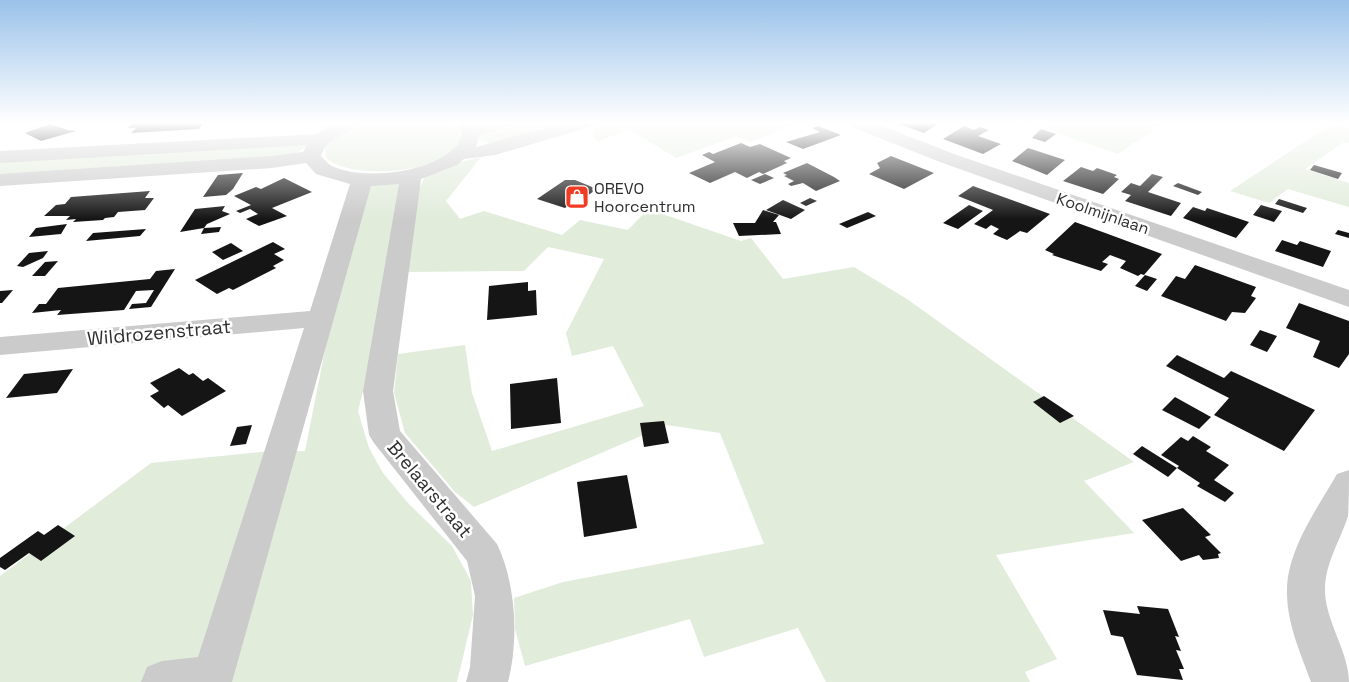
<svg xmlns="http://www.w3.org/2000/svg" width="1349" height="682" font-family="'Space Grotesk',sans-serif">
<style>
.green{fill:#e1ecdb}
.building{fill:#151515}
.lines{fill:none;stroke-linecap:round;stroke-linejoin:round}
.minor{fill:#cbcbcb;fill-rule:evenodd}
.labels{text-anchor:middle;stroke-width:5;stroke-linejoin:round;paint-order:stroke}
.far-poi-label{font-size:16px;fill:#2e2e2e;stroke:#fff;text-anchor:start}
.far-street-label{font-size:16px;fill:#2e2e2e;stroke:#fff}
.street-label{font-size:19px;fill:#2e2e2e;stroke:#fff}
</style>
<rect width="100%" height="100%" fill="#fff"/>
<g class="green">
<path d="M358,123H452L460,131C463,174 351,182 326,158L325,146L345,129Z"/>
<polygon points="513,123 563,123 493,143 478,140 477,137 483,132"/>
<polygon points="599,123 800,123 750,142 737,136 676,158 630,130 598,141 593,137 595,125"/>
<polygon points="1029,123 1164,123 1118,154"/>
<polygon points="1326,123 1349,123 1349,143 1344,142 1305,169 1349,183 1349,207 1288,189 1269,203 1230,191 1330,125"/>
<polygon points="306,143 307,146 296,154 286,156 0,176 0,160"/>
<polygon points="481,157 446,201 460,219 484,211 562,235 580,220 628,230 648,209 741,241 751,238 783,279 854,267 907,299 1134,462 1084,481 1134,533 996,555 1057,659 1025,672 1030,682 826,682 798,628 704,657 690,619 525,666 515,629 514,598 563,582 764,544 720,433 667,425 474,507 455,492 405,433 394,393 398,354 465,345 472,393 492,451 644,406 613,346 572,356 566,333 604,259 548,247 524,271 406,272 414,200 425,176 457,163"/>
<polygon points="401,182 368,372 358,411 369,448 383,473 408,503 452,546 471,581 473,615 457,682 0,682 0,576 151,463 261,452 305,451 326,345 366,189 372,185"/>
</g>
<g class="building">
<polygon points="132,123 203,123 199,129 131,133 136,128 128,128"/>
<polygon points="939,123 924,133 899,124 899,123"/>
<polygon points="50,124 68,130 76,131 41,141 25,133"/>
<polygon points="818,126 841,135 803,149 786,142 820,132 812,128"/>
<polygon points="964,126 974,130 980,127 989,130 978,136 1001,144 983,154 943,139"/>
<polygon points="1041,129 1056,134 1045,142 1032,138"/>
<polygon points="741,143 750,147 760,144 791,158 784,161 787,163 763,174 759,172 747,178 735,172 710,183 689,173 715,162 702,155 709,152 713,154"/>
<polygon points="1028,148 1065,160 1047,175 1012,161"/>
<polygon points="891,156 934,173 904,189 869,174 880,168 877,163"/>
<polygon points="807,163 834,177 840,181 816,191 803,183 791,186 788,184 794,181 784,176 787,175 783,173"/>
<polygon points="1314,165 1342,173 1338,179 1310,170"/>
<polygon points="1081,167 1093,171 1097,168 1117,175 1114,177 1119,179 1103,194 1063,181"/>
<polygon points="243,173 233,189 226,195 203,197 218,175"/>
<polygon points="765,174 774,178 760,184 751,180"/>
<polygon points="1152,174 1163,177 1148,192 1181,203 1171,216 1125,201 1131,195 1121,192 1131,183 1140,186"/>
<polygon points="284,178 312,192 272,208 287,216 259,226 246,219 258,214 250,209 240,213 236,211 251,205 234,196 256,187 261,189"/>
<polygon points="565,180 575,180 597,189 577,203 572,202 565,208 537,199"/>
<polygon points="1178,183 1202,192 1198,195 1173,186"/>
<polygon points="973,186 1009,199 1050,214 1027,233 1020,231 1007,240 993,234 999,229 991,225 986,229 974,224 993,210 958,196"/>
<polygon points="150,191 145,198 154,198 145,210 118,212 114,217 105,218 103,220 73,222 76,219 66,220 70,216 44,216 56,205 65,204 71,197"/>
<polygon points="810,198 817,201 806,206 800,203"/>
<polygon points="1279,199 1307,208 1303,213 1275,204"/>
<polygon points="783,200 805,210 791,219 766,210"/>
<polygon points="969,205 983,211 958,229 943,223"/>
<polygon points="1261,205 1282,211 1274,222 1253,215"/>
<polygon points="225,206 222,211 230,214 207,224 204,228 180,232 195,209"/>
<polygon points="1193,207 1205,211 1207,208 1249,222 1236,238 1183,218"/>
<polygon points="763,210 779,215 773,222 776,222 781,234 739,236 733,223 755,223"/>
<polygon points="868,212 876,216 847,228 839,224"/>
<polygon points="1075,222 1108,234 1162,254 1144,275 1141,274 1138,276 1120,268 1126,261 1110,255 1102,262 1108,264 1101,271 1052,255 1054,254 1045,250"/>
<polygon points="67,224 61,234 29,237 36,228"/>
<polygon points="221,227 219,232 201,234 204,228"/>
<polygon points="146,229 140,236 86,241 93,233"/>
<polygon points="1338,230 1349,233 1349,238 1335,234"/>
<polygon points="1282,240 1297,245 1300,241 1331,251 1323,267 1275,251"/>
<polygon points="273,242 285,249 274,254 284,260 273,266 276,268 233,290 229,288 217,294 195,280"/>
<polygon points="231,243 243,251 223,260 212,252"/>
<polygon points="48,251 43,258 23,267 17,266 29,253"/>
<polygon points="58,261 45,276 32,276 45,262"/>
<polygon points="1195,265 1256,287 1251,296 1256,298 1245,313 1232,312 1226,321 1161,296 1176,276 1185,279"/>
<polygon points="175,269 151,307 129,309 132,304 146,303 154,290 136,291 124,310 57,315 61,310 32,313 39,304 46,304 58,288 150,279 156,271"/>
<polygon points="1145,275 1157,279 1147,291 1135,286"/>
<polygon points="528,282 528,291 536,290 537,315 487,320 489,286"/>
<polygon points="13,290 2,303 0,303 0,291"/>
<polygon points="1299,303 1349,321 1349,354 1339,368 1313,357 1320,341 1286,328"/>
<polygon points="1260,330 1277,336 1267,352 1250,345"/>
<polygon points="1177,355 1224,378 1231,371 1315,410 1284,451 1214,415 1229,398 1166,366"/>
<polygon points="179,368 189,375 193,373 203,381 208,378 226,391 182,416 168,405 164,408 150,396 159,391 150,383"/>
<polygon points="73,369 57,393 6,398 24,374"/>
<polygon points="557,378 561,423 511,429 510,384"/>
<polygon points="1044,396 1074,416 1060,423 1033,402"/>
<polygon points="1175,397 1211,417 1199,429 1162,410"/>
<polygon points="664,421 669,443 644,447 640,423"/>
<polygon points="252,425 246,444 230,446 237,427"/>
<polygon points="1193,436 1211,447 1206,451 1229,465 1214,480 1234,493 1225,502 1197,486 1200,483 1177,468 1179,466 1161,455 1181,437 1188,441"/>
<polygon points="1142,446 1177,468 1168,477 1133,454"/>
<polygon points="627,475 637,528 584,537 577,482"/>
<polygon points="1183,508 1211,535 1205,537 1221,553 1218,554 1219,558 1203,560 1199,555 1181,561 1142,520"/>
<polygon points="58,525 75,536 41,561 29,553 5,570 0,567 0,558 38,531 44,535"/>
<polygon points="1137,606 1168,609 1179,637 1175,636 1181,651 1176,650 1184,669 1179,669 1183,680 1137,675 1123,637 1111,635 1103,610 1140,614"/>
</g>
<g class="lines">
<g class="minor">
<path d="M333,123H357C347,138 328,134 321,156C325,160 328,164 332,166C363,181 433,173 456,146C459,143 460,137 462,132L455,123H510L507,127L479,135L476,147L563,123H593L590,127L495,155L464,159L457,165L421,179L393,391L400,431L497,544C516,583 519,640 508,682H466L470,667L475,596L467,561L374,443L369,435L363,391L399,184L371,186L232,682H141L147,667L162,661L198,657L304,328L0,355V337L310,311L350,184L316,174L306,163L272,168L0,186V174L272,156L303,152L307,145L0,163V151L317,134Z"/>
<polygon points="849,123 875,123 954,154 1349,290 1349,307 940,162 852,127"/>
<path d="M1349,470C1349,483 1349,503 1348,516C1340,542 1324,564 1325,593C1327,624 1349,653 1349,682H1311C1301,654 1287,624 1287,593C1286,551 1317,509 1337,474Z"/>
</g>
</g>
<linearGradient id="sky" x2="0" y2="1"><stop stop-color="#9ac2ea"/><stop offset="0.56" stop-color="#fff"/><stop offset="1" stop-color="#fff" stop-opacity="0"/></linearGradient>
<rect width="1349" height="219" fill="url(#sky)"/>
<defs>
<g id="shop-square" transform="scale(1.25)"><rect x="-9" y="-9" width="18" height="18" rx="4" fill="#f03b25" stroke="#fff"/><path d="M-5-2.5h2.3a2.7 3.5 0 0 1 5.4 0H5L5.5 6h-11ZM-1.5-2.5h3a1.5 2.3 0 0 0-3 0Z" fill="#fff"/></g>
</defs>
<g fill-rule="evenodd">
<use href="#shop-square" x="577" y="197"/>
</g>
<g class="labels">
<g class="far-poi-label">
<text x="594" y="194">OREVO<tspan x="594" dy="18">Hoorcentrum</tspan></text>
</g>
<g class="far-street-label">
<text transform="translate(1103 213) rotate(19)" y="6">Koolmijnlaan</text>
</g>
<g class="street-label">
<text transform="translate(159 332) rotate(-5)" y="7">Wildrozenstraat</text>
<text transform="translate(430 489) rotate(50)" y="7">Brelaarstraat</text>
</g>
</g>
</svg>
